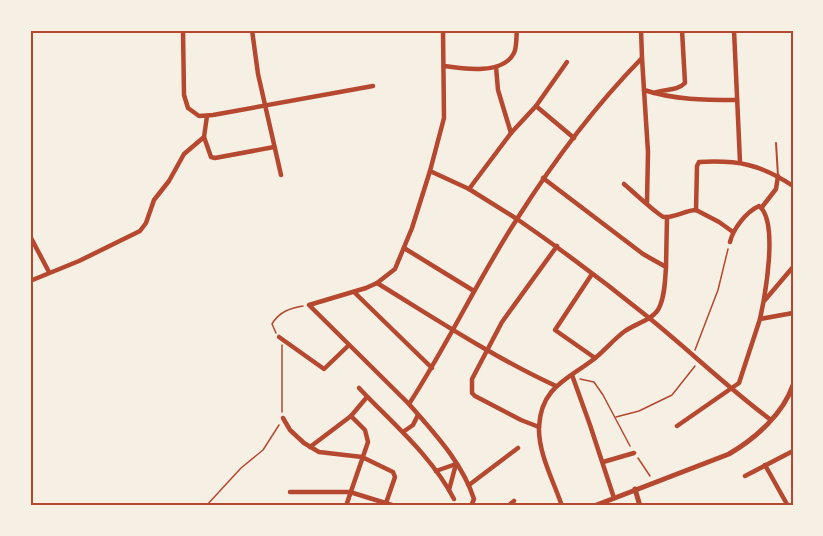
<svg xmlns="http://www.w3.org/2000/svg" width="823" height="536" font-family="Rubik,sans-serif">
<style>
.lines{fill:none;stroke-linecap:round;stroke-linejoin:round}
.path{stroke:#b5482f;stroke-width:1.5}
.service{stroke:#b5482f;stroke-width:2}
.minor{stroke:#b5482f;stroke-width:4.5}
.tertiary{stroke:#b5482f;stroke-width:5}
.neatline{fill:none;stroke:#b5482f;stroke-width:2}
</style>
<rect width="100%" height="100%" fill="#f6efe4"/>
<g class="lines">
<g class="path">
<path d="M276,333L272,324C279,312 290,308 303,306"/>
<polyline points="282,345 282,412"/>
<polyline points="695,350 718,290 728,249"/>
<polyline points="580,379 594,382 603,395 630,446"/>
<polyline points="616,417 639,411 672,395 695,366"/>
<polyline points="638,458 650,476"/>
<polyline points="206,506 241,468 263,450 279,425"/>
</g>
<polyline class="service" points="776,143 778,176"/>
<g class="minor">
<polyline points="183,30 184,95 188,108 199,116 213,115 373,86"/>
<polyline points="252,30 258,74 281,175"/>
<path d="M443,30L444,118L430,171L469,189L517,219C553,162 595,106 642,58L641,30"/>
<polyline points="734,30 740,162"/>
<path d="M642,58L644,90C675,100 704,100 737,100"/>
<path d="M444,66C464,69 503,75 514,53C517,47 516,37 517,30"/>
<polyline points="496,67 498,90 511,133"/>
<polyline points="644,90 648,152 647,202"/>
<path d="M654,93C665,88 676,92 685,83L682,30"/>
<polyline points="536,106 567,62"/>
<polyline points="204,137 211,157 215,158 274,147"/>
<path d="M543,178L643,254L666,267C665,280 665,296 659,308C654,319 635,324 625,331C614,339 605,350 594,359C567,380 541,387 539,427C538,453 554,482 562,506"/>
<path d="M624,184C630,189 660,217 664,217C674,218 686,210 696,210L719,222L733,232"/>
<polyline points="469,189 511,133 536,106 574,138"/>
<polyline points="762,207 776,189 778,176"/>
<path d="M696,210L697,166L699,162C738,160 760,164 793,186"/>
<polyline points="30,236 49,272"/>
<path d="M730,242C733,229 746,212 759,206C779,221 765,296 760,319"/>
<polyline points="404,248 474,291"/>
<polyline points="666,267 667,217"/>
<polyline points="592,274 555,330 595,358"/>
<polyline points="30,281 79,261 140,231 146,223 154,200 169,181 184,154 204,137 207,116"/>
<path d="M377,283C436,319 493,357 556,386"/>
<polyline points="354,292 432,368"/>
<polyline points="765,300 793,267"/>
<polyline points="279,337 324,369 349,345"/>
<polyline points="572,375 590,425 614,498"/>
<path d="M359,388C392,423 431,455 454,499"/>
<polyline points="409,404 309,305 366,288 377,283 395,269 412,228 430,171"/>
<polyline points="283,418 290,430 304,443 319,452 362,457 393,472 395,477 385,506"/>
<polyline points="677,426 739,383 760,319 793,313"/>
<polyline points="539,427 521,420 475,396 472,393 472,379 502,322 557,246"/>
<polyline points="403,432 413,425 418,415"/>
<polyline points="310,447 351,416 367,397"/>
<polyline points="603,462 634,453"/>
<polyline points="765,465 788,506"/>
<polyline points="436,471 456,464"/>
<polyline points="745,476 793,451"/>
<polyline points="469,485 518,448"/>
<polyline points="449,490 456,464"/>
<polyline points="290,492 350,492 395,506"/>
<polyline points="346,506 368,442 365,430 351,416"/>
<path d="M471,506L474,499C462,462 434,433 409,404C448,344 478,279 517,219C562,250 606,283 648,317C690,351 728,388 771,420"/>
<polyline points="508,506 514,501"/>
</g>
<g class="tertiary">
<polyline points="635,489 640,506"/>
<path d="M594,506L729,454C756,438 783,414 793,385"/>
</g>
</g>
<rect width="823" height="536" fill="none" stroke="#f6efe4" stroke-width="63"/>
<rect x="32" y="32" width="760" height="472" class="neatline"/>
</svg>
